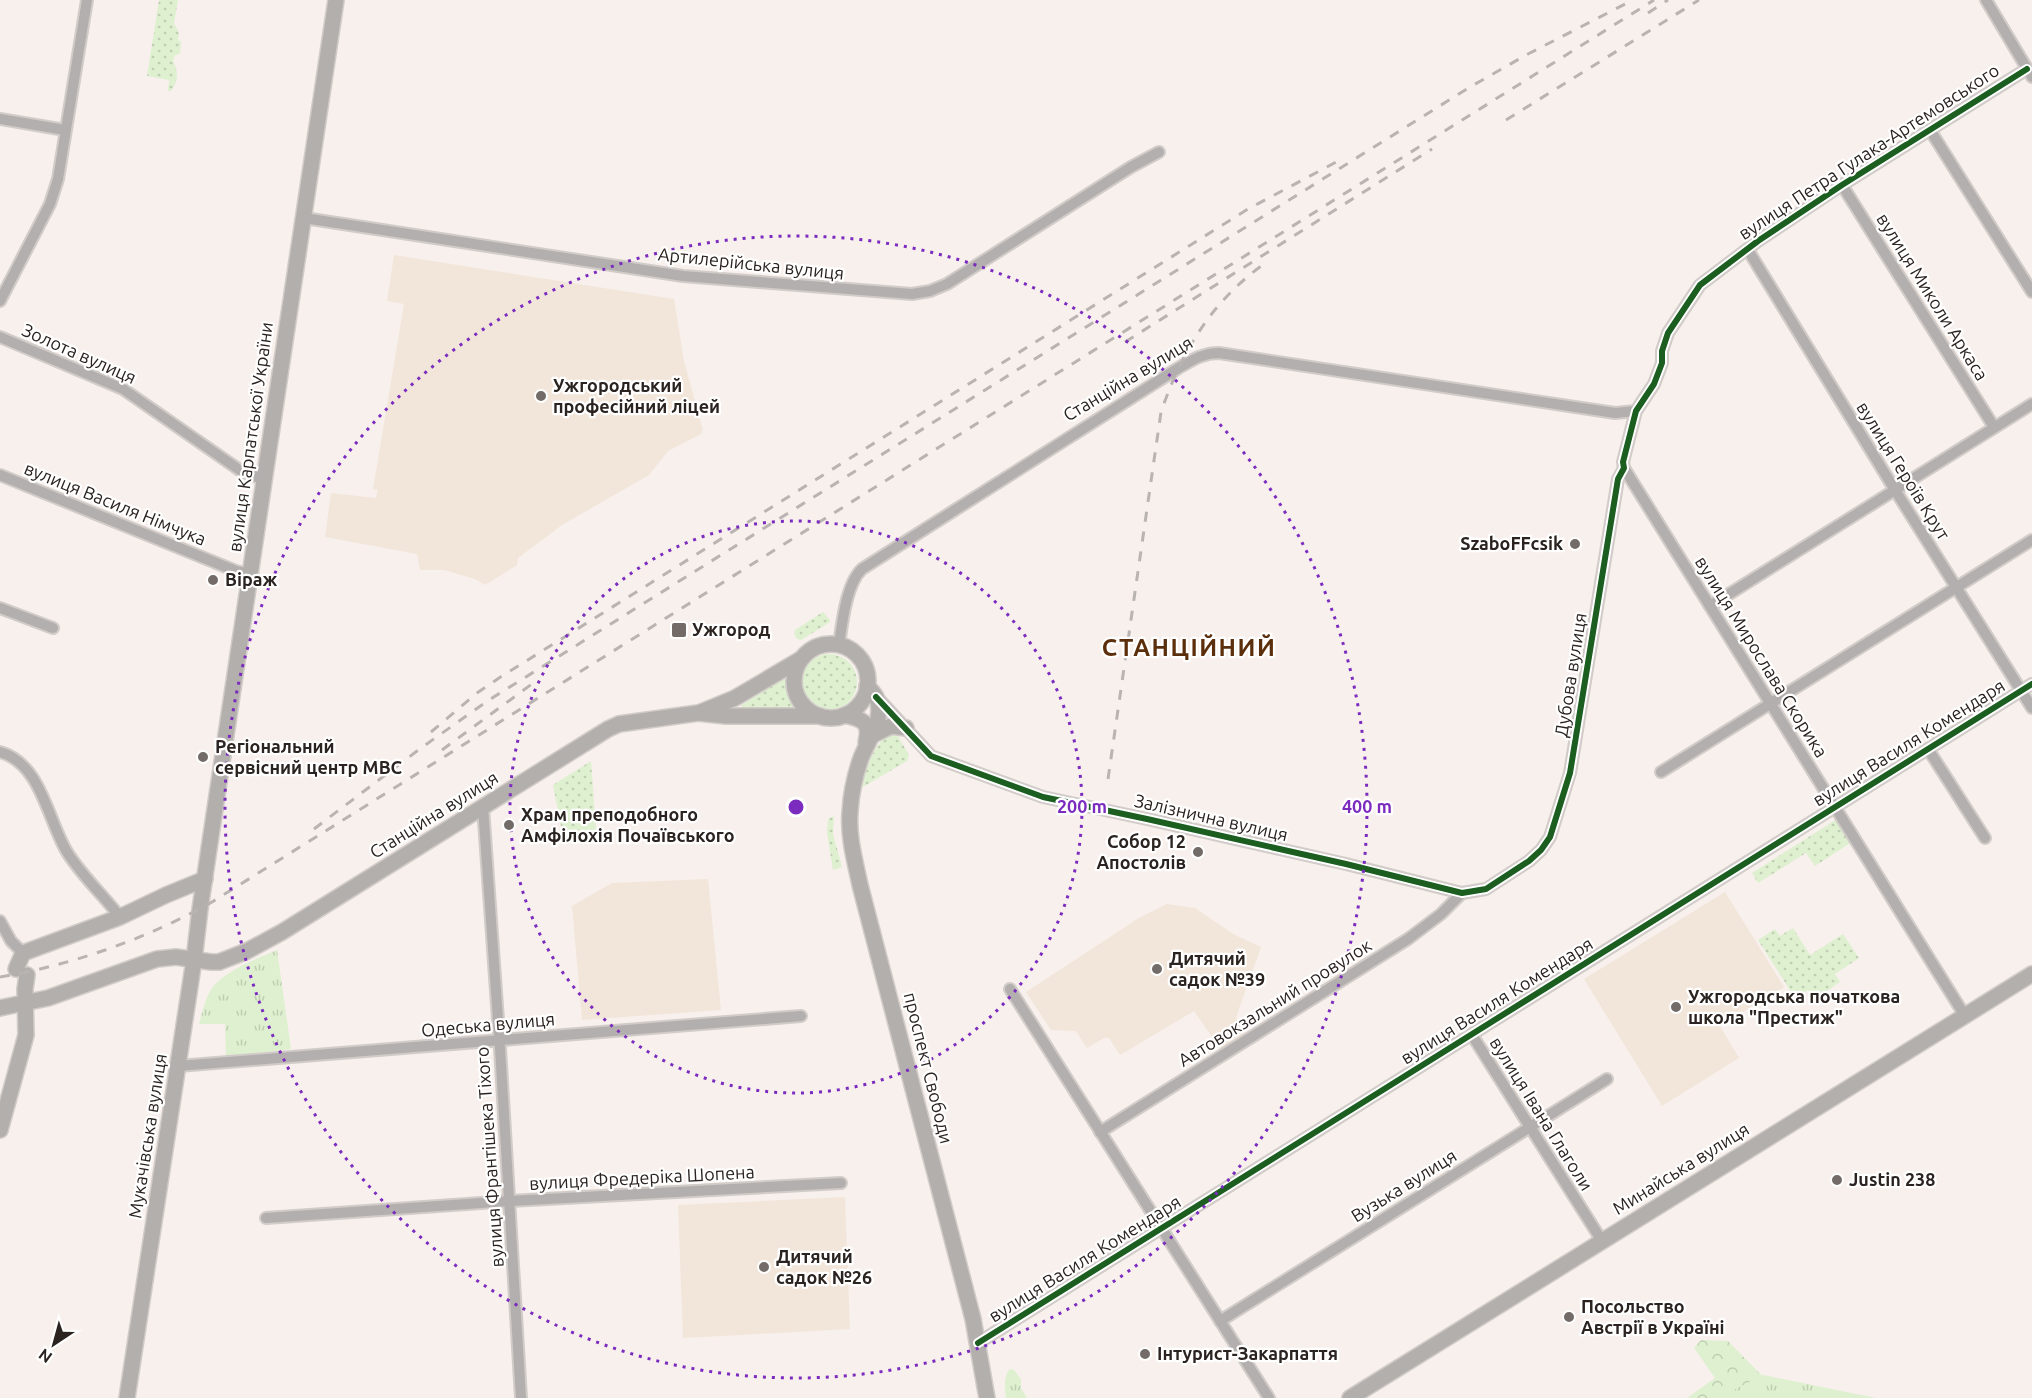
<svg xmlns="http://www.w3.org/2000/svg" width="2032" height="1398" font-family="Ubuntu,sans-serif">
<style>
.education{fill:#f2e6da}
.grass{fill:url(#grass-dots)}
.forest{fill:url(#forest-crowns)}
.park{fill:url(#park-tufts)}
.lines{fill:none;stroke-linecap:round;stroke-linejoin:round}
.minor-casing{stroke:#d2ccc8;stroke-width:14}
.secondary-casing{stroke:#d2ccc8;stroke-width:18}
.minor{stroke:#b3afaf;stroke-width:10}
.secondary{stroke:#b3afac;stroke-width:15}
.rail{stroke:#b9b4b2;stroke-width:3;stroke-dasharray:10 10;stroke-linecap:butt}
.cycleway-casing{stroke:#fff;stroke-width:10}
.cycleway{stroke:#1b5e20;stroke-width:6}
.ring{fill:none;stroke:#7b2cbf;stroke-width:3;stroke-dasharray:3 6}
.poi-dot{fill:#726b67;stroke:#fff;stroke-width:2}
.labels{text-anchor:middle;stroke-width:4.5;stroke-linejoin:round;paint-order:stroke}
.street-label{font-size:18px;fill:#2a2320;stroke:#fff}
.poi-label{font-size:18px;font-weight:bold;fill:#2a2320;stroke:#fff;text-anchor:start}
.district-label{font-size:24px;font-weight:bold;letter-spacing:1.5px;fill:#5c2f0c;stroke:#fff}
.centre{fill:#7b2cbf;stroke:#fff;stroke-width:3}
.ring-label{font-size:18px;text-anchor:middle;font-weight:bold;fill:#7b2cbf;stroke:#fff;stroke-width:4.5;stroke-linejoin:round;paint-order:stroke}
</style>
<defs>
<pattern id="grass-dots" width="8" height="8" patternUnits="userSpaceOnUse" patternTransform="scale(1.5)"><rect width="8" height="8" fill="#def0d0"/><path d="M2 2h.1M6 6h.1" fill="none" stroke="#bfceb2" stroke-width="1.8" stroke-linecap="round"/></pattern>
<pattern id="forest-crowns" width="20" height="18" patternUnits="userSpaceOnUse" patternTransform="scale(1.5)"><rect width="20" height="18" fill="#def0d0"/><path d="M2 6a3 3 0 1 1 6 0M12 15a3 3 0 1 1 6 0" fill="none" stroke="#bfceb2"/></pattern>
<pattern id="park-tufts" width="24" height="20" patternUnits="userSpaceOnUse" patternTransform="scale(1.5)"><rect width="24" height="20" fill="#def0d0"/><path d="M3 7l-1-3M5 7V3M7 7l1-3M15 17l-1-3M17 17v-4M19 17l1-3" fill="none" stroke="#bfceb2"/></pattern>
</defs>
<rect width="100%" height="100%" fill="#f8f0ec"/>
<g class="education">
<polygon points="394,255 674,299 684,361 703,430 701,434 668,451 649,475 562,525 518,558 517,565 485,585 475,579 444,570 420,570 417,554 325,537 331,493 376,498 378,490 373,489 404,304 387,301"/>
<polygon points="708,879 721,1010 582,1020 572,906 612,883"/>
<polygon points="1725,892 1784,987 1720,1026 1739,1058 1662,1106 1584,979"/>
<polygon points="1167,904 1195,908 1233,934 1261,947 1236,1017 1246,1036 1222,1051 1194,1011 1120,1055 1109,1038 1104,1038 1087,1048 1076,1031 1051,1030 1026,992 1139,918"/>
<polygon points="845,1197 850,1329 683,1338 678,1205"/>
</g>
<g class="grass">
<path d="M159,0H178L174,23L179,33L178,40L181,42L180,54L175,55L173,61C179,71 178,82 171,91H168L169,80L147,76Z"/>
<polygon points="823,612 830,620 830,622 801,640 797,639 794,634 795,630"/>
<circle cx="829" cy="682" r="28"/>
<polygon points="786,677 788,695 795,707 793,709 744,709 741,708 742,705"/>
<path d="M889,734L898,736L909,755L907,761L863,787L862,786C866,768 873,746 889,734Z"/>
<polygon points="591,761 596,830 562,831 553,785"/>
<polygon points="834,816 833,834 842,867 833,870 827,833 828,819"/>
<polygon points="1837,819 1852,842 1815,866 1806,853 1758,883 1752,873"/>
<polygon points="1793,928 1810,955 1843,934 1859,958 1835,974 1840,982 1815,999 1808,990 1795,998 1758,940 1775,929 1780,936"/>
</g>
<polygon class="forest" points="1701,1340 1728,1341 1767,1381 1843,1398 1687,1398 1715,1378 1694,1348"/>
<g class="park">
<path d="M277,950L291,1049L226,1057L225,1024H199C202,1013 205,998 212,988C224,971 258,958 277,950Z"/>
<path d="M1010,1369L1014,1370L1021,1379V1388L1027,1398H1006C1005,1389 1003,1376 1010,1369Z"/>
<polygon points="1763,1375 1876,1398 1718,1398"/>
</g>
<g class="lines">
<g class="minor-casing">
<g id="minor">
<polyline points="1986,0 2032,77"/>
<polyline points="0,119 65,130"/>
<polyline points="1930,130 2032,292"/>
<polyline points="1842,185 1994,427"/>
<polyline points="304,218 683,276 912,294 930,291 947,284 1131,167 1159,152"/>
<polyline points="1748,250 1895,490 2032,708"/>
<polyline points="0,301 50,204 58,179 87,0"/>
<polyline points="0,337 123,389 241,471 265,480"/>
<polyline points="1624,468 1965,1016"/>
<polyline points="0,475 236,571 251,574"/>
<polyline points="1710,606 2032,404"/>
<polyline points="0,608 53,628"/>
<path d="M839,645C842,624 846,584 862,569L1177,369C1191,361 1202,353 1219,353L1615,413L1636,411"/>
<polyline points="877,697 931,756 1043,797 1147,819 1346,864 1462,893 1486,889 1529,861 1541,850 1550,837 1570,773 1618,479 1624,468 1623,462 1636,411 1654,384 1662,363 1662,351 1668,333 1700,285 1758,241 1842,185 2027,69"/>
<polyline points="1928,749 1985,838"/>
<path d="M0,752C41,763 48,821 67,852C82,876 103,895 120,917"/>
<polyline points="1661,772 2032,540"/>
<polyline points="483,807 500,1048 521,1398"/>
<polyline points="0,921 11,941 23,953"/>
<polyline points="1010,989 1269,1398"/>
<polyline points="1472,1035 1602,1241"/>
<polyline points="178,1066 801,1016"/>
<polyline points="1100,1132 1408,939 1441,914 1462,893"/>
<polyline points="266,1218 510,1201 841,1183"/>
<polyline points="1220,1321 1607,1079"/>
<polyline points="978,1343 2032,684"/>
</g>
</g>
<g class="secondary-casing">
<g id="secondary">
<circle cx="831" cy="681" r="37"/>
<path d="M867,686C870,689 874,693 876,697C886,717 868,740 861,758C855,775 851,794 850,812C848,837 855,861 860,885L973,1319L987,1398"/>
<polyline points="701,712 735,698 801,659"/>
<path d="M845,715C862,719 871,722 866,742"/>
<polyline points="873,735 891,726 906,728"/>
<polyline points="16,969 23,953 120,917 166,895 205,879"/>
<polyline points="0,1008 48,998 157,959 176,957 211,962 219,962 247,951 282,932 608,729 619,724 698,713 726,716 820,716"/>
<polyline points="0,1130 26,1035 25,989 27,975"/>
<polyline points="127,1398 194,960 200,909 336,0"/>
<polyline points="1350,1398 2032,974"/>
</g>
</g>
<use href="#minor" class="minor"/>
<use href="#secondary" class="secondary"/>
<g class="rail">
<polyline points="1648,13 1668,0"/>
<polyline points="1506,120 1699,0"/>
<polyline points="1125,342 1432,149"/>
<polyline points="431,732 477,693 499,678 1248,209 1340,160"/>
<polyline points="442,750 536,681"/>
<path d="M1108,779L1161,412C1182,351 1211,302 1264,264"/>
<polyline points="314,829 421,748 489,700 1470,87 1528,54 1633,0"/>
<path d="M0,977C73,965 148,938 212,902L1654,0"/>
</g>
<g class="cycleway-casing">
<g id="cycleway">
<polyline points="876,697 931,756 1043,797 1147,819 1346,864 1462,893 1486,889 1529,861 1541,850 1550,837 1570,773 1618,479 1624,468 1623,462 1636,411 1654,384 1662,363 1662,351 1668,333 1700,285 1758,241 1842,185 2027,69"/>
<polyline points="978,1343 2032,684"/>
</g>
</g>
<use href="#cycleway" class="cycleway"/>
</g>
<g class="ring">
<circle cx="796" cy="807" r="286"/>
<circle cx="796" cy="807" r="571"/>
</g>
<g class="poi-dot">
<circle cx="541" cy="396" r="6"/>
<circle cx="1575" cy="544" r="6"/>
<circle cx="213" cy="580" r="6"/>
<rect x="671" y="622" width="16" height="16" rx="3"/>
<circle cx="203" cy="757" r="6"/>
<circle cx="509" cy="825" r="6"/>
<circle cx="1198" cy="852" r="6"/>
<circle cx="1157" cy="969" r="6"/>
<circle cx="1676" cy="1007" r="6"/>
<circle cx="1837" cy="1180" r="6"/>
<circle cx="764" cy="1267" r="6"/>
<circle cx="1569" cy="1317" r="6"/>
<circle cx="1145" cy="1354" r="6"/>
</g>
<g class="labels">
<g class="street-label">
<text transform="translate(1869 152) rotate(-33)" y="6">вулиця Петра Гулака-Артемовського</text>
<text transform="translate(751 264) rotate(6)" y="6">Артилерійська вулиця</text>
<text transform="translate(1932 297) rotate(58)" y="6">вулиця Миколи Аркаса</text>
<text transform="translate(79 354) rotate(24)" y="6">Золота вулиця</text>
<text transform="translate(1128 379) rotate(-31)" y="6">Станційна вулиця</text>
<text transform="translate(251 437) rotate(-82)" y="6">вулиця Карпатської України</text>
<text transform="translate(1903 471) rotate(58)" y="6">вулиця Героїв Крут</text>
<text transform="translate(115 504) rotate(22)" y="6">вулиця Василя Німчука</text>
<text transform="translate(1761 657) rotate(58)" y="6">вулиця Мирослава Скорика</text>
<text transform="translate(1571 675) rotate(-81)" y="6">Дубова вулиця</text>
<text transform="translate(1909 743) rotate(-32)" y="6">вулиця Василя Комендаря</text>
<text transform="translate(434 815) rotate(-32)" y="6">Станційна вулиця</text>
<text transform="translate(1211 818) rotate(13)" y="6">Залізнична вулиця</text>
<text transform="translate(1497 1001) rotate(-32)" y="6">вулиця Василя Комендаря</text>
<text transform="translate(1275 1003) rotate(-32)" y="6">Автовокзальний провулок</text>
<text transform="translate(488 1025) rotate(-5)" y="6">Одеська вулиця</text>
<text transform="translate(928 1068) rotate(76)" y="6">проспект Свободи</text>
<text transform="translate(1541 1114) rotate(58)" y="6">вулиця Івана Глаголи</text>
<text transform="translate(148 1136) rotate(-81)" y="6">Мукачівська вулиця</text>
<text transform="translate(490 1157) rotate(-94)" y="6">вулиця Франтішека Тіхого</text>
<text transform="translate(1681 1169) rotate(-32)" y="6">Минайська вулиця</text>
<text transform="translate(642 1178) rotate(-3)" y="6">вулиця Фредеріка Шопена</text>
<text transform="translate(1404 1186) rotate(-32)" y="6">Вузька вулиця</text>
<text transform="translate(1085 1259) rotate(-32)" y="6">вулиця Василя Комендаря</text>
</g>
<g class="poi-label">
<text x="553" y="392">Ужгородський<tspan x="553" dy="21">професійний ліцей</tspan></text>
<text x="1563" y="550" text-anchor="end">SzaboFFcsik</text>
<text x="225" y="586">Віраж</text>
<text x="692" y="636">Ужгород</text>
<text x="215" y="753">Регіональний<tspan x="215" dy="21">сервісний центр МВС</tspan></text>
<text x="521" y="821">Храм преподобного<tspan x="521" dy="21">Амфілохія Почаївського</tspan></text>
<text x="1186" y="848" text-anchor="end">Собор 12<tspan x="1186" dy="21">Апостолів</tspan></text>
<text x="1169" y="965">Дитячий<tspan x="1169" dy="21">садок №39</tspan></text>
<text x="1688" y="1003">Ужгородська початкова<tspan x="1688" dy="21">школа "Престиж"</tspan></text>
<text x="1849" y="1186">Justin 238</text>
<text x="776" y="1263">Дитячий<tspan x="776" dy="21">садок №26</tspan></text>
<text x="1581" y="1313">Посольство<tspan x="1581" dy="21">Австрії в Україні</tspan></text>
<text x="1157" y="1360">Інтурист-Закарпаття</text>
</g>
<g class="district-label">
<text x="1189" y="656">СТАНЦІЙНИЙ</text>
</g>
</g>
<circle cx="796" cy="807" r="9" class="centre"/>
<g class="ring-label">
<text x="1082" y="813">200 m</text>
<text x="1367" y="813">400 m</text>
</g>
<g transform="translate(54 1344) rotate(216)" stroke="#ffffff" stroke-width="4.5" paint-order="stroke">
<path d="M0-4.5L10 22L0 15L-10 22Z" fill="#2a2320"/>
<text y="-9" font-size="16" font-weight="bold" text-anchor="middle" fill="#2a2320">N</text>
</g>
</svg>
